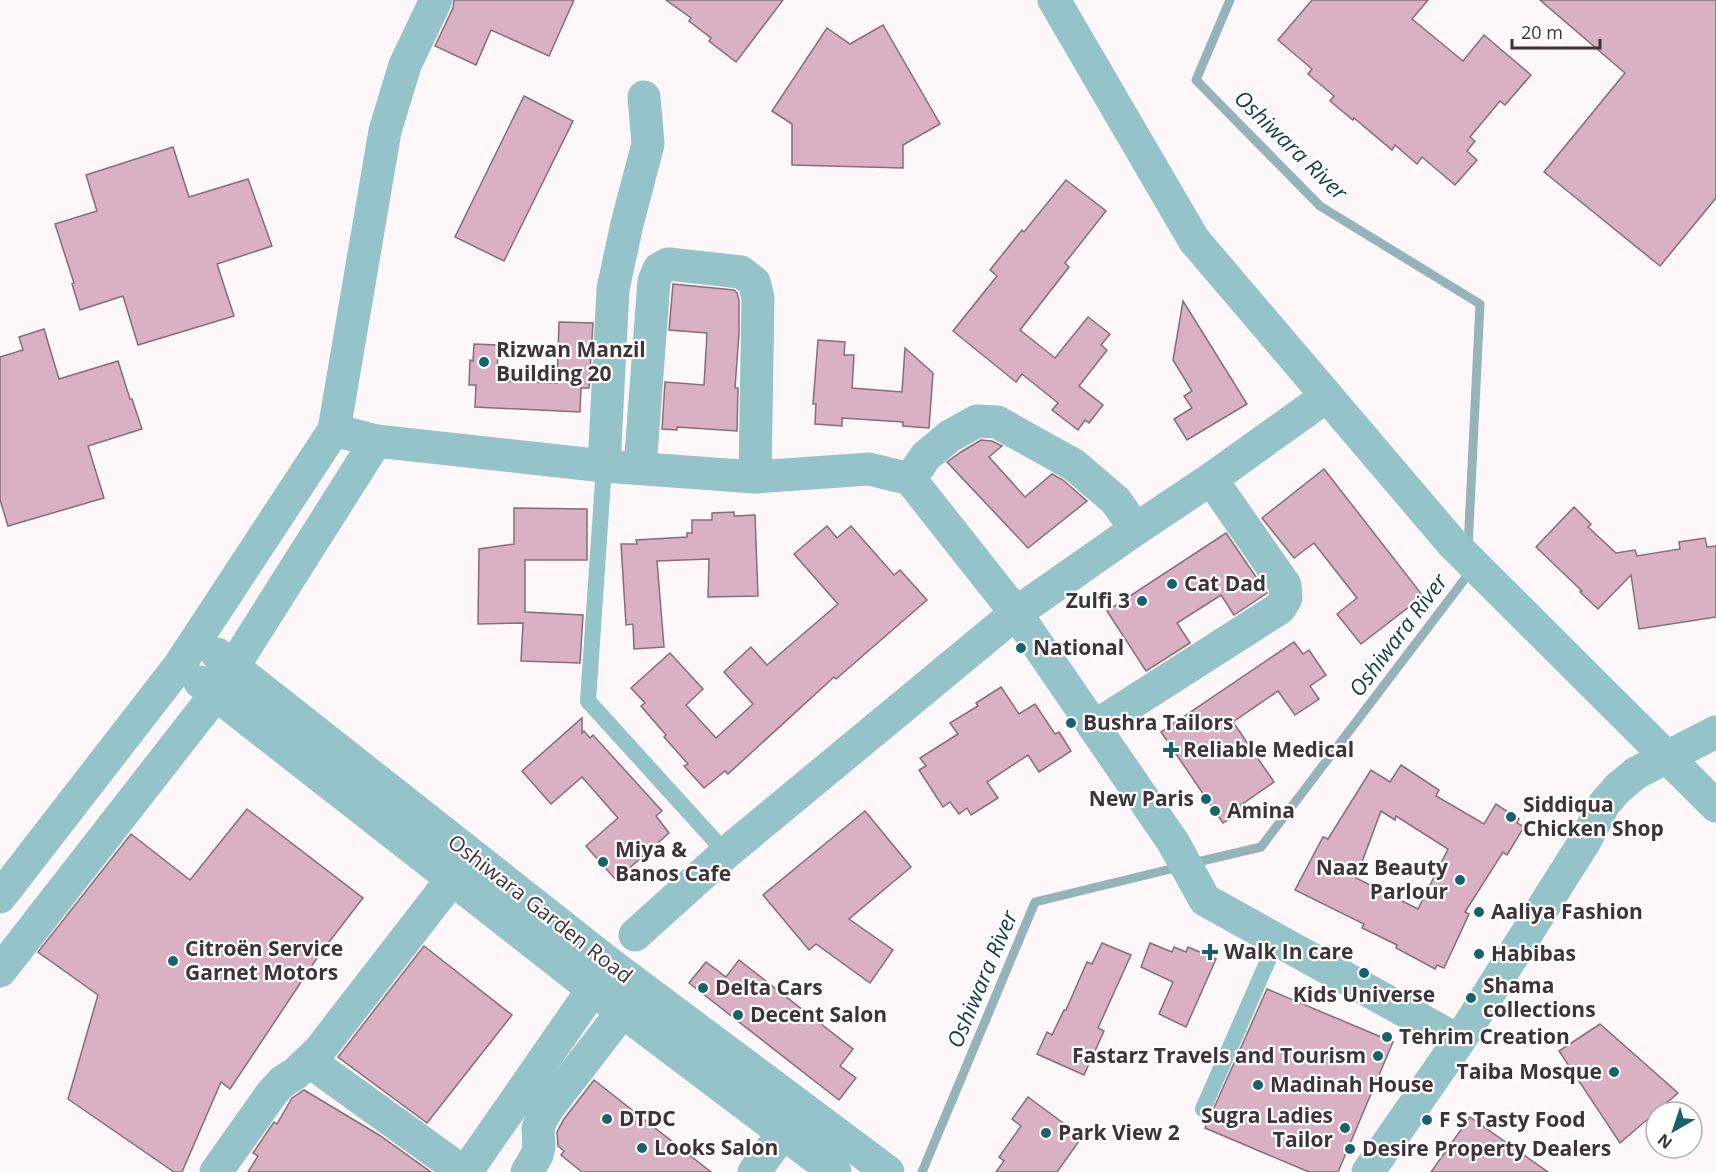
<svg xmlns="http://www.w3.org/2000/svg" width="1716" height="1172" font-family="'Open Sans',sans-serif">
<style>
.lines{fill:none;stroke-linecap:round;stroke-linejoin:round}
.stream{stroke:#95b4ba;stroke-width:9}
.building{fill:#d9b1c2;stroke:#876d78;stroke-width:1.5;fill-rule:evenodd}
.service{stroke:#94c3ca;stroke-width:16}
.minor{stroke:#94c3ca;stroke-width:33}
.tertiary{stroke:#94c3ca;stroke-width:33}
.poi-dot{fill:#16636d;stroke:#fff;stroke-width:2}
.labels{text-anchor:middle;stroke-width:4.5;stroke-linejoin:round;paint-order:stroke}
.poi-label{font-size:21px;font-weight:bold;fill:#3f3338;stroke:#fff;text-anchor:start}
.street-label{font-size:21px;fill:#3f3338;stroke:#fff}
.water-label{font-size:22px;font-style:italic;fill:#123e45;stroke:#fff}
</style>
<rect width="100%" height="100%" fill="#fdf7f9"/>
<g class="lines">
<g class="stream">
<polyline points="1230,0 1196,80 1320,206 1480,304 1468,548"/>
<polyline points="1193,863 1261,847 1467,576 1467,568"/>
<polyline points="922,1172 1035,902 1179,867"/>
</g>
</g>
<g class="building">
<polygon points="454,0 574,0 549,56 491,30 476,65 435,46 453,8"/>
<polygon points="666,0 783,0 736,62 709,41 711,38 689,21 691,18"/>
<polygon points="1312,0 1428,0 1412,19 1463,61 1484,35 1531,75 1505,105 1500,101 1470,137 1475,141 1467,151 1477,160 1455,185 1422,157 1417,164 1395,145 1392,150 1354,118 1353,120 1330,101 1334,96 1308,74 1312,69 1278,40"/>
<polygon points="1540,0 1716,0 1716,198 1660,266 1544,172 1625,73"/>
<polygon points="883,25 940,124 903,145 903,168 792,165 792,124 772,111 827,28 850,44"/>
<polygon points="524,96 573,121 504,261 455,237"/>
<polygon points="173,147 189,197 248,179 272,246 217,264 234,316 138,345 123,296 80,310 72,284 74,283 55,224 97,211 86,175"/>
<polygon points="1066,180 1106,211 1065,263 1069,267 1020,330 1055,358 1088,317 1110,334 1101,345 1107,350 1079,386 1103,405 1089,423 1085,420 1078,430 1052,410 1058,403 1022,374 1016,382 953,331 997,276 990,270 1022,230 1024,232"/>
<polygon points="673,284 734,290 737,293 739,300 739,333 735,388 738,388 737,431 677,427 677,430 662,429 665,382 704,385 707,333 669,330"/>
<polygon points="1183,301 1247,404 1187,440 1174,419 1192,408 1184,396 1192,391 1173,360"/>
<polygon points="559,322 593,323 589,388 581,388 580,412 475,407 476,385 469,385 470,360 473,361 474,344 498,345 497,381 557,383"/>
<polygon points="44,329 59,379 118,361 130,399 132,399 142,429 88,446 104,498 8,526 0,500 0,357 23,350 19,337"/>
<polygon points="818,340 845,342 844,355 854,355 852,388 902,392 905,348 933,373 929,428 903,426 903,422 842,418 842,426 815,424 816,404 813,404"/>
<polygon points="981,440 992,441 1002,446 989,457 1025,497 1052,474 1063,480 1087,501 1028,548 947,462 961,452"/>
<polygon points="1324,469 1423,596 1361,644 1337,614 1357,598 1314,543 1294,558 1262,518"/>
<polygon points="1574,507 1591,524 1588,527 1616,553 1635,550 1637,556 1680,549 1679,542 1705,538 1707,547 1716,546 1716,617 1639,629 1631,575 1598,609 1580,592 1582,591 1536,547"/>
<polygon points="514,508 587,509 587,560 525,560 525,612 583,615 580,663 521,661 523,623 478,624 479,549 514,544"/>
<polygon points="734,512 734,516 755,515 758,596 708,597 709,559 657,561 664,647 634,649 633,624 626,625 621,544 637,544 636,540 687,537 687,533 692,533 692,520 712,520 712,513"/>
<polygon points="827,526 837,538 851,526 894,575 900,570 927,600 836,679 834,677 728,774 725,771 704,788 684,766 688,764 664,737 666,735 641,706 645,703 631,688 670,653 703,689 686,705 716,738 753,704 724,672 751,647 767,665 838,604 794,554"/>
<polygon points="1226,533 1267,593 1234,615 1221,595 1177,623 1190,643 1146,671 1107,611"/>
<polygon points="1294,642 1303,654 1309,650 1326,675 1310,686 1319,699 1295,715 1278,691 1233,722 1274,782 1241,805 1244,809 1223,823 1161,732"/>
<polygon points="1001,687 1019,714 1035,704 1055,734 1059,732 1071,751 1039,772 1028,755 987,782 998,798 971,815 967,808 959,814 950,802 943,807 919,770 926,766 920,758 958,734 950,723 978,706 976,703"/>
<polygon points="582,718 582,733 584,731 590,738 593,735 662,811 656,816 669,833 616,880 586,846 618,818 582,777 551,804 522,771"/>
<path d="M1401,765L1439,790L1436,796L1484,824L1496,804L1519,819L1517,823L1524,827L1507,855L1503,852L1465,912L1469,914L1444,968L1437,965L1435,969L1396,948L1397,945L1362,928L1364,924L1295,890L1323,837L1328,839L1371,770L1390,782ZM1381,811L1395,820L1396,816L1448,849L1418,909L1356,878Z"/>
<polygon points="247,809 363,898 319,955 230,1089 221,1082 182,1172 174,1172 68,1099 98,995 38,952 131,834 190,880"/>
<polygon points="865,811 911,867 849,919 893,950 870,983 816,944 809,950 763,895"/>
<polygon points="1102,943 1131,955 1098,1028 1104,1031 1084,1075 1037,1054 1047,1032 1052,1035 1064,1010 1066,1010 1087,962 1092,964"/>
<polygon points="1150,943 1172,952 1174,947 1186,952 1188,947 1216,959 1186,1027 1159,1014 1173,982 1141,967"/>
<polygon points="424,946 512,1015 427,1123 338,1057"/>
<polygon points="739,960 853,1049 840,1066 856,1078 839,1100 689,983 706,962 726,977"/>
<polygon points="1267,989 1393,1042 1338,1172 1309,1172 1205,1128"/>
<polygon points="1600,1024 1678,1093 1620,1143 1559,1051"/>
<polygon points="594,1080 711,1172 582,1172 561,1155 564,1151 558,1146 557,1132 564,1119"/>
<polygon points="304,1090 379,1135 431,1172 248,1172 258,1156 253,1153 274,1122 277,1124 292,1098"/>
<polygon points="1028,1097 1082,1137 1057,1172 996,1172 1004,1161 999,1157 1021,1126 1012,1119"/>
<polygon points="1470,1117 1548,1172 1431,1172"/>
</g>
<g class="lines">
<g class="service">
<polyline points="604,466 588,701 726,853"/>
<polyline points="1203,1109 1277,940"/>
</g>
<g class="minor">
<polyline points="1054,0 1194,240 1452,543 1716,806"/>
<polyline points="334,430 385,131 405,65 436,0"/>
<polyline points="376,441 604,466 755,477 869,469 910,479 1016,613 1173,842 1205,900 1459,1041"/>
<polyline points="604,466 613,289 627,224 648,144 644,97"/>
<polyline points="640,468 654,281 659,269 668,264 741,272 754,282 758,298 755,477"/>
<polyline points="910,479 926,456 950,436 977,421 997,422 1074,465 1115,500 1136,529"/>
<polyline points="1094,727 1280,608 1286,598 1285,585 1211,479"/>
<polyline points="635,935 726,853 1016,613 1136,529 1211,479 1327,396"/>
<polyline points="309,1061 463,1172"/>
<polyline points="216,1172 272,1093 282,1082 296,1073 319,1051 470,856"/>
<polyline points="466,1172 609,966"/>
<polyline points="527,1172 537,1155 539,1146 538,1129 541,1120 548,1108 623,1011"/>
<polyline points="754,1172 783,1133"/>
</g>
<g class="tertiary">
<polyline points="217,654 610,964 888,1172"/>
<polyline points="200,682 594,990 835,1172"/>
<polyline points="0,897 179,666 334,430 376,441 216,694 0,971"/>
<polyline points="1368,1172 1459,1041 1585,841 1604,804 1618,788 1636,773 1716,732"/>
</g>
</g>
<g class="poi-dot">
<circle cx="484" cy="362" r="6"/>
<circle cx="1172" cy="584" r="6"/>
<circle cx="1142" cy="601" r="6"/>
<circle cx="1021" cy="648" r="6"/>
<circle cx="1071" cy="723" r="6"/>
<path d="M1168 741h6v6h6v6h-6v6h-6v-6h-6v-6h6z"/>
<circle cx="1206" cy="799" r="6"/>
<circle cx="1215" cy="811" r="6"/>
<circle cx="1511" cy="817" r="6"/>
<circle cx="603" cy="862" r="6"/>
<circle cx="1460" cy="880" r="6"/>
<circle cx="1479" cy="912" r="6"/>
<path d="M1207 943h6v6h6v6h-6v6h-6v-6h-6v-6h6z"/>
<circle cx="1479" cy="954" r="6"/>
<circle cx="173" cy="961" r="6"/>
<circle cx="1364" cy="973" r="6"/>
<circle cx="703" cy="988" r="6"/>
<circle cx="1471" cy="998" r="6"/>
<circle cx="738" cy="1015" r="6"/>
<circle cx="1387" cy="1037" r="6"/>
<circle cx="1378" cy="1056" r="6"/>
<circle cx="1614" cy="1072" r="6"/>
<circle cx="1258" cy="1085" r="6"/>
<circle cx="607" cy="1119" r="6"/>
<circle cx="1427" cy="1120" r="6"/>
<circle cx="1345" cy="1128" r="6"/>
<circle cx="1046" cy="1133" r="6"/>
<circle cx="642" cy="1148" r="6"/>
<circle cx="1350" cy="1149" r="6"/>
</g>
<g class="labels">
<g class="poi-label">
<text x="496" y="357">Rizwan Manzil<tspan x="496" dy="24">Building 20</tspan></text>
<text x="1184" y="591">Cat Dad</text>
<text x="1130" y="608" text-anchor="end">Zulfi 3</text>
<text x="1033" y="655">National</text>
<text x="1083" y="730">Bushra Tailors</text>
<text x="1183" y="757">Reliable Medical</text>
<text x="1194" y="806" text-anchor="end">New Paris</text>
<text x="1523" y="812">Siddiqua<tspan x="1523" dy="24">Chicken Shop</tspan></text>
<text x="1227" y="818">Amina</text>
<text x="615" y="857">Miya &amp;<tspan x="615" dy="24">Banos Cafe</tspan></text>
<text x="1448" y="875" text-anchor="end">Naaz Beauty<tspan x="1448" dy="24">Parlour</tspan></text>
<text x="1491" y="919">Aaliya Fashion</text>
<text x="185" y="956">Citroën Service<tspan x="185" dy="24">Garnet Motors</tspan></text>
<text x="1224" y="959">Walk In care</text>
<text x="1491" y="961">Habibas</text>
<text x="1483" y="993">Shama<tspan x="1483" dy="24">collections</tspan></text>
<text x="715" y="995">Delta Cars</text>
<text x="1364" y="1002" text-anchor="middle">Kids Universe</text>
<text x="750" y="1022">Decent Salon</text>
<text x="1399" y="1044">Tehrim Creation</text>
<text x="1366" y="1063" text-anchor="end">Fastarz Travels and Tourism</text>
<text x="1602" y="1079" text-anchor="end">Taiba Mosque</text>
<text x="1270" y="1092">Madinah House</text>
<text x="1333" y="1123" text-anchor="end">Sugra Ladies<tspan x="1333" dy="24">Tailor</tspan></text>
<text x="619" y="1126">DTDC</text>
<text x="1439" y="1127">F S Tasty Food</text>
<text x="1058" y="1140">Park View 2</text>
<text x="654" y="1155">Looks Salon</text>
<text x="1362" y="1156">Desire Property Dealers</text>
</g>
<g class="street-label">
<text transform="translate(540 909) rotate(38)" y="7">Oshiwara Garden Road</text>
</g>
<g class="water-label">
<text transform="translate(1291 145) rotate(44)" y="8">Oshiwara River</text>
<text transform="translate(1398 635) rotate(-53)" y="8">Oshiwara River</text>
<text transform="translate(982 979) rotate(-67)" y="8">Oshiwara River</text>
</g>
</g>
<g transform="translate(1674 1130) rotate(219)"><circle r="28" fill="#ffffff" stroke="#b2adaf" stroke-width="1.5"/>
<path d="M0-4.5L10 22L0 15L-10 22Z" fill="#16636d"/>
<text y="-9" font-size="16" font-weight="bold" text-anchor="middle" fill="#3f3338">N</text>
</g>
<path d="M1512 39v9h88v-9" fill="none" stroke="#3f3338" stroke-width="3"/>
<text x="1521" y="39" font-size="18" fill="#3f3338" stroke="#ffffff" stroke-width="4.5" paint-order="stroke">20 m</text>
</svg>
